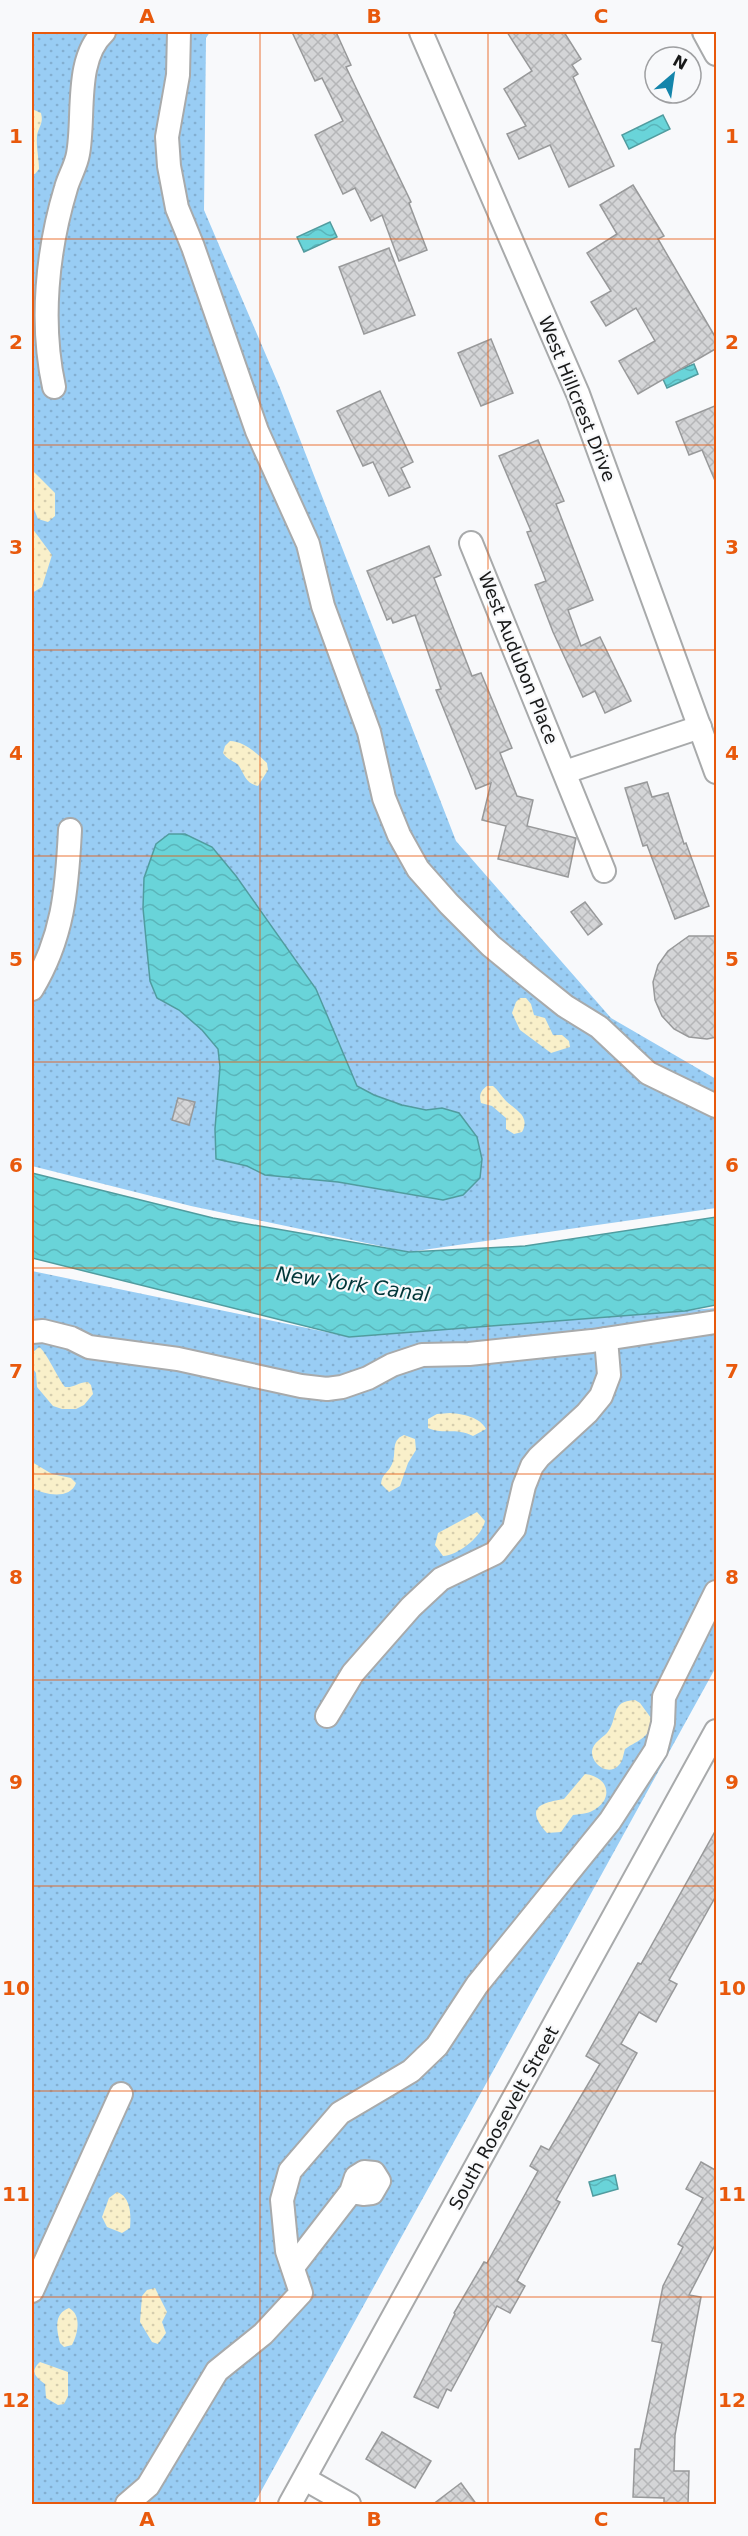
<svg xmlns="http://www.w3.org/2000/svg" width="748" height="2536" font-family="'DejaVu Sans',sans-serif">
<style>
.grass{fill:url(#grass-dots)}
.sand{fill:url(#sand-dots)}
.water{fill:url(#water-waves);stroke:#519c9f;stroke-width:1.5}
.building{fill:url(#building-cross-hatch);stroke:#98999a;stroke-width:1.5}
.lines{fill:none;stroke-linecap:round;stroke-linejoin:round}
.minor-casing{stroke:#a8aaab;stroke-width:26}
.minor{stroke:#fff;stroke-width:22}
.grid{fill:none;stroke:#e8590c;stroke-width:1.5;stroke-opacity:0.55}
.labels{text-anchor:middle;stroke-width:4.5;stroke-linejoin:round;paint-order:stroke}
.street-label{font-size:18px;fill:#181919;stroke:#f8f9fb}
.water-label{font-size:20px;font-style:italic;fill:#003638;stroke:#f8f9fb}
.neatline{fill:none;stroke:#e8590c;stroke-width:2}
.grid-label{font-size:20px;text-anchor:middle;font-weight:bold;fill:#e8590c}
</style>
<defs>
<pattern id="grass-dots" width="8" height="8" patternUnits="userSpaceOnUse" patternTransform="scale(1.5)"><rect width="8" height="8" fill="#99cdf4"/><path d="M2 2h.1M6 6h.1" fill="none" stroke="#83afd1" stroke-width="1.8" stroke-linecap="round"/></pattern>
<pattern id="sand-dots" width="8" height="8" patternUnits="userSpaceOnUse" patternTransform="scale(1.5)"><rect width="8" height="8" fill="#f9f0ca"/><path d="M2 2h.1M6 6h.1" fill="none" stroke="#d5cdad" stroke-width="1.8" stroke-linecap="round"/></pattern>
<pattern id="water-waves" width="16" height="10" patternUnits="userSpaceOnUse" patternTransform="scale(1.5)"><rect width="16" height="10" fill="#69d4d9"/><path d="M0 5q4-4 8 0t8 0" fill="none" stroke="#5ab5ba"/></pattern>
<pattern id="building-cross-hatch" width="8" height="8" patternUnits="userSpaceOnUse" patternTransform="scale(1.5)"><rect width="8" height="8" fill="#d4d5d7"/><path d="M0 0l8 8M0 8l8-8" fill="none" stroke="#b5b6b8"/></pattern>
</defs>
<rect width="100%" height="100%" fill="#f8f9fb"/>
<g class="grass">
<polygon points="32,32 210,32 206,38 204,210 280,388 456,841 611,1018 716,1079 716,1208 409,1252 191,1206 32,1166"/>
<polygon points="32,1271 350,1337 716,1308 716,1667 254,2504 32,2504"/>
</g>
<g class="sand">
<path d="M32,109L41,113C44,124 38,127 37,136C36,147 39,158 39,169L35,174H32Z"/>
<polygon points="32,470 55,493 55,516 48,522 38,519 32,504"/>
<polygon points="32,528 52,555 42,587 32,593"/>
<path d="M230,741C243,741 257,753 267,763L268,770L258,786C245,783 245,775 239,766C235,761 227,760 223,753L225,746Z"/>
<polygon points="520,998 526,998 531,1004 534,1015 545,1018 553,1035 562,1035 569,1041 570,1047 551,1053 520,1030 512,1013 516,1002"/>
<path d="M487,1086H493C498,1090 501,1096 506,1101C515,1110 531,1116 522,1132L514,1134L506,1129V1118L492,1106L481,1103C479,1096 480,1091 487,1086Z"/>
<path d="M39,1347C46,1351 57,1377 65,1387C74,1388 79,1382 88,1382L91,1385L93,1394L84,1405L76,1409H62L53,1406L37,1387L36,1373L32,1367V1353Z"/>
<path d="M450,1413C463,1414 480,1417 486,1429L473,1436C455,1427 443,1435 428,1428V1419L437,1414Z"/>
<path d="M404,1435L415,1439L416,1450L408,1463L400,1486L389,1492L381,1484C382,1474 387,1474 391,1466C398,1455 389,1441 404,1435Z"/>
<path d="M32,1462L52,1474L71,1478L76,1483C70,1500 45,1495 32,1488Z"/>
<path d="M477,1512L485,1521C482,1536 459,1555 443,1556L435,1545L438,1533Z"/>
<path d="M635,1700L640,1703L651,1718C653,1737 638,1740 625,1749C623,1755 623,1762 618,1766C608,1776 591,1764 592,1751C593,1743 602,1738 607,1733C619,1719 609,1701 635,1700Z"/>
<path d="M585,1774C610,1777 614,1800 592,1811C587,1814 579,1814 573,1815L561,1832L547,1833C524,1807 541,1803 564,1799Z"/>
<path d="M117,2192C131,2197 131,2215 130,2228L122,2233L107,2227L102,2217L109,2198Z"/>
<polygon points="155,2288 167,2312 162,2322 166,2333 158,2344 152,2342 140,2322 142,2296 147,2290"/>
<path d="M69,2308C82,2315 78,2334 72,2345L64,2347L60,2343C57,2330 53,2314 69,2308Z"/>
<path d="M40,2362L68,2372V2396L64,2404L58,2405L46,2398L45,2384C36,2377 29,2372 40,2362Z"/>
</g>
<g class="water">
<polygon points="663,115 670,129 629,149 622,135"/>
<polygon points="330,222 337,237 304,252 297,237"/>
<polygon points="694,364 698,374 667,388 662,377"/>
<polygon points="169,834 185,834 212,847 236,876 316,989 357,1086 374,1095 402,1105 426,1110 442,1108 459,1113 477,1137 482,1159 480,1178 463,1195 443,1200 338,1182 265,1175 247,1166 216,1159 215,1129 220,1067 218,1049 202,1030 179,1010 157,998 150,981 143,908 144,878 156,844"/>
<polygon points="32,1173 213,1218 409,1252 525,1246 716,1217 716,1305 685,1311 349,1337 32,1258"/>
<polygon points="615,2175 618,2189 593,2196 589,2182"/>
</g>
<g class="building">
<polygon points="292,32 336,32 351,65 346,67 411,202 409,203 427,250 399,261 382,215 371,221 355,188 343,194 315,135 343,121 322,78 315,81"/>
<polygon points="507,32 564,32 581,59 572,65 578,74 573,77 614,166 569,187 550,145 519,159 507,134 526,126 504,89 532,71"/>
<polygon points="633,185 664,236 658,239 717,340 717,348 638,394 619,361 655,341 636,308 606,326 591,302 611,291 587,253 617,234 600,205"/>
<polygon points="389,248 415,315 364,334 339,267"/>
<polygon points="491,339 513,393 481,406 458,353"/>
<polygon points="380,391 413,462 401,468 410,487 389,496 373,462 363,466 337,411"/>
<polygon points="717,405 717,483 716,483 702,450 689,455 676,422"/>
<polygon points="538,440 564,501 556,504 593,600 568,610 581,646 600,637 631,701 605,713 595,691 583,697 553,632 535,585 546,581 527,532 531,531 499,456"/>
<polygon points="429,546 441,575 434,578 472,676 481,673 512,748 500,753 517,796 533,800 527,826 576,838 568,877 498,859 506,826 482,820 491,783 476,789 436,690 441,689 415,615 393,623 391,618 387,620 367,571"/>
<polygon points="647,782 652,797 668,793 684,844 686,843 709,906 675,919 647,845 643,846 625,788"/>
<polygon points="585,902 602,924 588,935 571,912"/>
<polygon points="689,936 717,936 717,1037 707,1039 689,1037 674,1029 662,1016 655,1000 653,982 658,965 668,951"/>
<polygon points="178,1098 195,1102 189,1125 172,1120"/>
<polygon points="717,1828 717,1894 669,1980 677,1984 656,2022 639,2012 621,2044 637,2053 556,2200 560,2202 517,2281 525,2286 510,2313 497,2306 451,2391 447,2389 438,2408 414,2397 455,2314 454,2313 484,2262 487,2263 538,2171 530,2166 541,2146 549,2150 600,2064 586,2056 638,1963 641,1964"/>
<polygon points="701,2162 717,2171 717,2241 689,2295 701,2297 675,2435 674,2471 689,2471 688,2505 664,2505 664,2498 633,2497 635,2449 640,2449 662,2343 652,2341 663,2286 683,2247 678,2244 703,2198 686,2189"/>
<polygon points="382,2432 431,2461 415,2488 366,2459"/>
<polygon points="461,2483 477,2505 432,2505"/>
</g>
<g class="lines">
<g class="minor-casing">
<g id="minor">
<polyline points="179,32 178,75 167,137 169,166 177,208 193,247 257,431 308,544 323,606 369,732 384,798 399,835 418,869 449,904 491,946 530,978 565,1006 599,1027 648,1073 716,1106"/>
<polyline points="421,32 578,394 716,772"/>
<polyline points="704,32 716,54"/>
<path d="M54,387C40,323 47,251 66,188C69,177 76,166 78,154C85,117 74,59 104,32"/>
<polyline points="471,543 604,871"/>
<polyline points="565,772 700,727"/>
<path d="M32,989C63,938 67,890 70,830"/>
<polyline points="32,1332 43,1331 71,1338 89,1347 178,1359 301,1386 327,1389 342,1387 368,1378 392,1365 422,1355 469,1354 592,1341 716,1322"/>
<polyline points="327,1716 353,1673 411,1607 441,1579 495,1553 514,1529 524,1486 532,1466 539,1457 587,1413 601,1396 609,1375 606,1339"/>
<polyline points="293,2267 351,2192 363,2194 372,2193 379,2181 374,2173 364,2172 356,2177 351,2192"/>
<polyline points="32,2291 121,2094"/>
<polyline points="305,2479 349,2504"/>
<polyline points="127,2504 148,2486 217,2371 263,2334 301,2293 287,2251 285,2231 282,2200 290,2171 340,2113 411,2071 437,2046 477,1985 610,1821 656,1750 663,1723 664,1697 716,1592"/>
<polyline points="290,2504 716,1731"/>
</g>
</g>
<use href="#minor" class="minor"/>
</g>
<path class="grid" d="M260,32V2504M488,32V2504M32,239H716M32,445H716M32,650H716M32,856H716M32,1062H716M32,1268H716M32,1474H716M32,1680H716M32,1886H716M32,2091H716M32,2297H716"/>
<g class="labels">
<g class="street-label">
<text transform="translate(577 399) rotate(68)" y="6">West Hillcrest Drive</text>
<text transform="translate(518 658) rotate(68)" y="6">West Audubon Place</text>
<text transform="translate(504 2118) rotate(-61)" y="6">South Roosevelt Street</text>
</g>
<g class="water-label">
<text transform="translate(353 1284) rotate(8)" y="7">New York Canal</text>
</g>
</g>
<rect width="748" height="2536" fill="none" stroke="#f8f9fb" stroke-width="66"/>
<g transform="translate(673 75) rotate(29)"><circle r="28" fill="#f8f9fb" stroke="#9e9fa1" stroke-width="1.5"/>
<path d="M0-4.5L10 22L0 15L-10 22Z" fill="#1485ab"/>
<text y="-9" font-size="16" font-weight="bold" text-anchor="middle" fill="#181919">N</text>
</g>
<rect x="33" y="33" width="682" height="2470" class="neatline"/>
<g class="grid-label">
<text x="147" y="23">A</text>
<text x="374" y="23">B</text>
<text x="601" y="23">C</text>
<text x="16" y="143">1</text>
<text x="732" y="143">1</text>
<text x="16" y="349">2</text>
<text x="732" y="349">2</text>
<text x="16" y="554">3</text>
<text x="732" y="554">3</text>
<text x="16" y="760">4</text>
<text x="732" y="760">4</text>
<text x="16" y="966">5</text>
<text x="732" y="966">5</text>
<text x="16" y="1172">6</text>
<text x="732" y="1172">6</text>
<text x="16" y="1378">7</text>
<text x="732" y="1378">7</text>
<text x="16" y="1584">8</text>
<text x="732" y="1584">8</text>
<text x="16" y="1789">9</text>
<text x="732" y="1789">9</text>
<text x="16" y="1995">10</text>
<text x="732" y="1995">10</text>
<text x="16" y="2201">11</text>
<text x="732" y="2201">11</text>
<text x="16" y="2407">12</text>
<text x="732" y="2407">12</text>
<text x="147" y="2526">A</text>
<text x="374" y="2526">B</text>
<text x="601" y="2526">C</text>
</g>
</svg>
